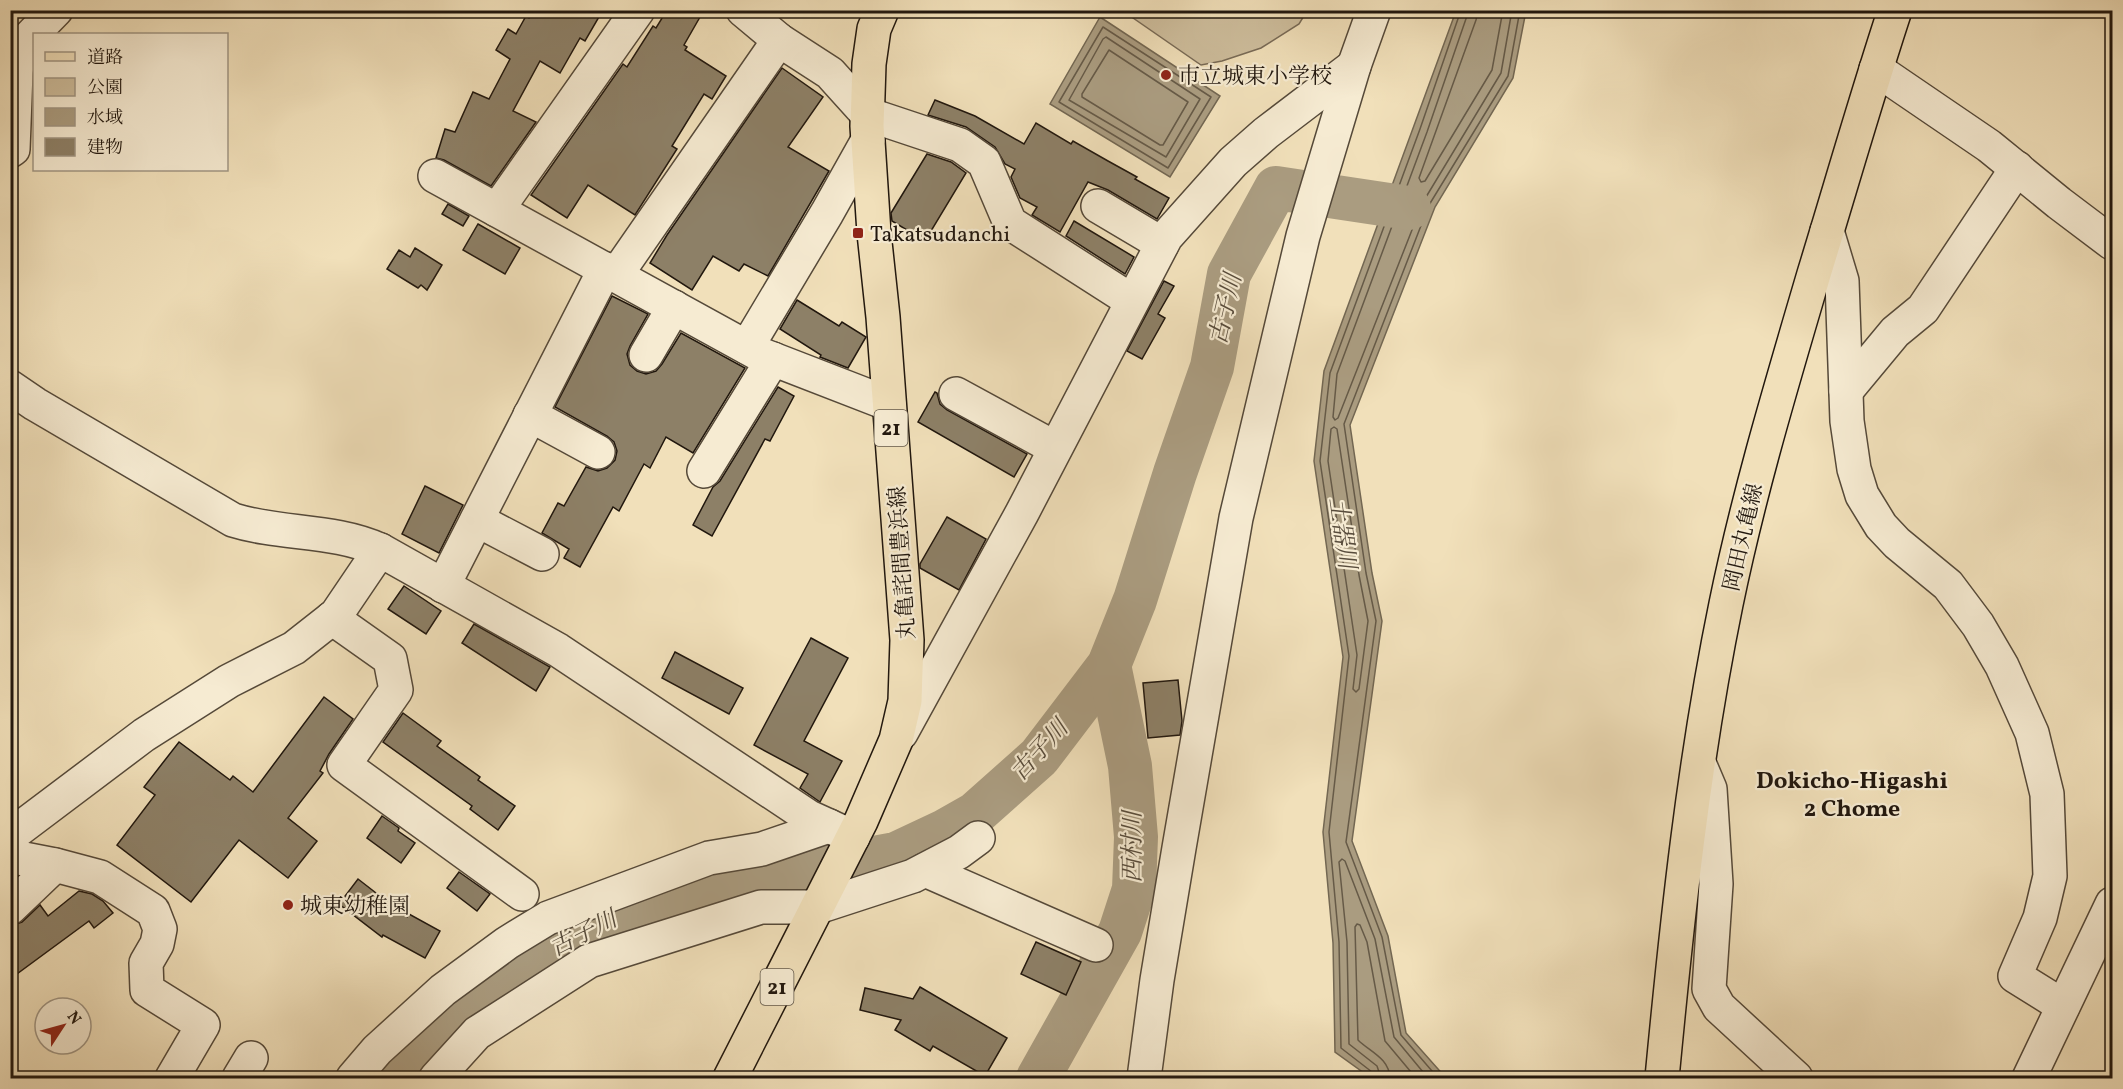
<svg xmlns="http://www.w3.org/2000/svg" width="2123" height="1089" font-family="Vollkorn,'Noto Serif JP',serif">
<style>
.green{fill:#cebe9d;stroke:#786a56;stroke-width:1.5}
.water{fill:#aa9c80;stroke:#736752;stroke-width:1.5}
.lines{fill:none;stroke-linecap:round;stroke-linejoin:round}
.shore{stroke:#665a47;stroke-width:1.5}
.river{stroke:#aa9c80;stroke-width:44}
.building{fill:#8d8067;stroke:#21170e;stroke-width:1.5}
.minor-casing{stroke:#554939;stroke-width:36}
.major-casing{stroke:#21170e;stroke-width:36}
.minor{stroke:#f6ebd2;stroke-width:33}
.major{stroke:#f1e0ba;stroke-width:33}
.poi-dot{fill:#8f2418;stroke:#f6ebd2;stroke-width:2}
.labels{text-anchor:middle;stroke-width:4.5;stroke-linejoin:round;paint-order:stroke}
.shield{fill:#f6ebd2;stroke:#615749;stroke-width:1.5}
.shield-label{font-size:21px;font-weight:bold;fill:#21170e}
.poi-label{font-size:22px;fill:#21170e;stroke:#f6ebd2;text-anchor:start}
.street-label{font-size:22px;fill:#21170e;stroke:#f6ebd2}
.water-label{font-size:24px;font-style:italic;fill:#584c3c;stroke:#f6ebd2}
.neighbourhood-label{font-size:24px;font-weight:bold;fill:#21170e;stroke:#f6ebd2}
</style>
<rect width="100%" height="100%" fill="#f1e0ba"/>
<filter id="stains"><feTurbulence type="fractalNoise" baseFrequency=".00333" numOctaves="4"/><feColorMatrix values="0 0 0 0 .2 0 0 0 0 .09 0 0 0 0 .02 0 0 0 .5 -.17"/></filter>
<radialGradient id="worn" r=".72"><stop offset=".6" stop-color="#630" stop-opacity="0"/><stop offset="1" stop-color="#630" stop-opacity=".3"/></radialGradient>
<polygon class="green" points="1123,11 1307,11 1299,24 1261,48 1222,61 1201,65"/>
<g class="water">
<polygon points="1456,11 1526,11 1513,78 1435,207 1350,425 1372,573 1382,621 1352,841 1388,936 1406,1033 1446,1078 1371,1078 1335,1052 1333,943 1323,832 1343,657 1314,461 1324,371"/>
<polygon points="1100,17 1220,96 1170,177 1050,104"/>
</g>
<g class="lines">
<g class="shore">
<polyline points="1469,10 1427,132 1337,374 1333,417 1335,420 1338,418 1423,202 1501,73 1512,10"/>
<polyline points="1478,10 1476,20 1419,178 1421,182 1425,181 1492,70 1503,10"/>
<polygon points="1103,27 1211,97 1168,168 1059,102"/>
<polygon points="1106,37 1200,99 1166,157 1069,100 1103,39"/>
<polygon points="1109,50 1188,102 1163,145 1160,145 1082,97 1082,94"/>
<polygon points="1334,427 1337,429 1359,575 1368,621 1359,689 1356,692 1353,689 1357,655 1328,461 1331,429"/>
<polyline points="1374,1078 1372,1072 1341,1048 1339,942 1329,832 1349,656 1320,461 1330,373 1420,129 1461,10"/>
<polyline points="1381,1078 1377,1066 1349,1044 1347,942 1339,862 1342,859 1345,861 1375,939 1394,1037 1428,1078"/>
<path d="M1390,1078C1389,1058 1370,1052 1358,1040L1355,927L1357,924L1360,925L1367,942L1385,1041L1416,1078"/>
<polyline points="1438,1078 1401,1035 1382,937 1346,842 1376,621 1366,573 1344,424 1429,205 1508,76 1520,10"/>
</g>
<g class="river">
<polyline points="382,1078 390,1068 479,996 574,932 662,897 896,854 945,831 975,814 1039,757 1109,665 1135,600 1175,473 1212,367 1229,274 1276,188 1409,208"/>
<polyline points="1038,1078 1120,932 1134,889 1136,837 1130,766 1109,665"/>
</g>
</g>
<g class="building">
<polygon points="533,10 603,10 585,41 580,38 560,73 540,61 513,111 536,122 491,186 444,160 436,158 445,129 455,132 473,92 489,99 510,59 496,50 508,29 516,34 526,16 529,18"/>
<polygon points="667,10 704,10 684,45 687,47 685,50 726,76 712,99 704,94 672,146 677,149 635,215 588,185 567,218 531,195 623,64 627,67 653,26 656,28"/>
<polygon points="782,68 823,97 788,147 829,171 768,276 744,264 739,271 713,256 692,290 650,263 667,235"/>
<polygon points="935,100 975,116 1024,144 1036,123 1071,144 1073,141 1108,161 1137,177 1135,179 1169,198 1157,219 1108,190 1088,182 1060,232 1032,215 1037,207 1020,198 1011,177 1015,169 1005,164 995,147 966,127 928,115"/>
<polygon points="927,154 951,162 966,173 925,241 892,221 891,213"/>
<polygon points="448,204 469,216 463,226 442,214"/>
<polygon points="1074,221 1134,257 1125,274 1066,236"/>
<polygon points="478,224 520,248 505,274 463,250"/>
<polygon points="415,248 442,265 427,290 421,285 418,288 387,269 399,250 410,257"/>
<polygon points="1164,281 1174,286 1158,314 1165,318 1142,359 1127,351"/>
<polygon points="612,296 648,314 630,346 627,354 630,365 637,371 646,374 656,371 662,364 681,333 745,368 693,453 666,437 650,468 644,464 619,511 613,507 580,567 564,558 569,549 542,533 558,503 564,506 586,467 598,471 607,468 615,460 617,451 614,442 607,436 555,407"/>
<polygon points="797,300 839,326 842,322 866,337 848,368 820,357 821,355 780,329"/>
<polygon points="778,387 794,396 770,441 765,439 712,536 693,525 713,487 720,481"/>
<polygon points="935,392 937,393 940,404 947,410 1027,454 1014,477 918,422"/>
<polygon points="425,486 463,505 439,553 402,534"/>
<polygon points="947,517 986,539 959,590 920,568 920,564"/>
<polygon points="404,586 441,611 426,634 388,609"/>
<polygon points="474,624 550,667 536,691 462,643"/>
<polygon points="811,638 848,658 804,741 842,761 820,802 800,788 808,774 754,745"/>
<polygon points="675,652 743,688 729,714 662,678"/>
<polygon points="1178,680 1182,721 1180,735 1148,738 1143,683"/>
<polygon points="324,697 353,719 329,754 320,771 323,773 288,818 317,841 288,878 239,840 191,902 117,845 155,795 144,787 179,742 230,780 233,776 253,792"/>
<polygon points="403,713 441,741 437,746 480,777 478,780 515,806 498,830 470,809 472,806 383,742"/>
<polygon points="382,816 399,828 398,831 415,843 401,863 367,838"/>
<polygon points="459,872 490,894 477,911 447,888"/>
<polygon points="358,879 407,917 409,914 440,931 425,958 383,935 382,937 339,904"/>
<polygon points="79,891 92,894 103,901 113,913 94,928 89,921 10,979 10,926 22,922 40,905 48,916"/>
<polygon points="1036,942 1081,962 1066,995 1021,974"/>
<polygon points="920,987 1007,1038 985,1076 933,1046 930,1051 895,1030 901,1020 860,1010 865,988 913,999"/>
</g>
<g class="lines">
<g class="minor-casing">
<g id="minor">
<polyline points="743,10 779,40 830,73 867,114 960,145 984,162 1010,223 1132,301"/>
<polyline points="1876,69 1989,146 2059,203 2112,243"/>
<polyline points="10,151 13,149 16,72 20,47 56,10"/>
<polyline points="435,176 757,353 889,404"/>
<polyline points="1098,206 1162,244"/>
<polyline points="497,210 638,10"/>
<polyline points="1827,231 1842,281 1847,421 1854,469 1862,495 1881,526 1897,543 1948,585 1978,625 2002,666 2032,733 2047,794 2050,876 2040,918 2015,976 2063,1006"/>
<polyline points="616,275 779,40"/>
<polyline points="747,347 827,213 868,140"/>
<polyline points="646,355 674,307"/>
<path d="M10,387L35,404L233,520C281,535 334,529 380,550L558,650L809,817L853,837"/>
<polyline points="1846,391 1895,332 1923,309 2017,168"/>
<polyline points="956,394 1055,448"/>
<polyline points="530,415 598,452"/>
<polyline points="704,471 773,359"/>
<polyline points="477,520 542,554"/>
<polyline points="443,586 605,269"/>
<polyline points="332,618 390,659 396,690 344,765 522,894"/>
<polyline points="901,733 1022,513 1166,237 1233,162 1266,133 1354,66"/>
<polyline points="1699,763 1710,789 1716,884 1709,989 1719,1007 1796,1078"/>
<polyline points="10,836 144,735 229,681 294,648 336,615 380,550"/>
<polyline points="10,846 19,858 55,865 100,877 153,911 160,929 157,944 146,963 147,990 203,1025 172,1078"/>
<polyline points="925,870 1096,945"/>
<polyline points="10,908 55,865"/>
<polyline points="239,1078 251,1058"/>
<polyline points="353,1078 377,1050 443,990 507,943 548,918 709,858 762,849 829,826"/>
<polyline points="436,1078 477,1033 589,961 761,907 818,907 913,876 959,852 978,838"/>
<polyline points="1144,1078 1157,980 1179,848 1236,518 1303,236 1354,66 1374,10"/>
<polyline points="2029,1078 2112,904"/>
</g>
</g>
<g class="major-casing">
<g id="major">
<polyline points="730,1078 861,821 896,740 905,701 907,640 883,317 874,233 867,126 869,64 874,29 882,10"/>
<path d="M1662,1078C1677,920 1694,760 1726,604C1749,492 1782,383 1814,274C1841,186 1866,98 1895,10"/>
</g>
</g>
<use href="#minor" class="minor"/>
<use href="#major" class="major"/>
</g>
<g class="poi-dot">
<circle cx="1166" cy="75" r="6"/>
<rect x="852" y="227" width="12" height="12" rx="3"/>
<circle cx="288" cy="905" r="6"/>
</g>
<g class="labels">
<g class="shield">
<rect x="874.5" y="410" width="33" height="36" rx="4.5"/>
<rect x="760.5" y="969" width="33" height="36" rx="4.5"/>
</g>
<g class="shield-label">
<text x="891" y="435">21</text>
<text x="777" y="994">21</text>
</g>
<g class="poi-label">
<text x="1178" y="83">市立城東小学校</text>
<text x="870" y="241">Takatsudanchi</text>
<text x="300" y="913">城東幼稚園</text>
</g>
<g class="street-label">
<text transform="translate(1742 537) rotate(-77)" y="8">岡田丸亀線</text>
<text transform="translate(901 563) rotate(-94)" y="8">丸亀詫間豊浜線</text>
</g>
<g class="water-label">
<text transform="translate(1225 309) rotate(-77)" y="8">古子川</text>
<text transform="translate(1343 533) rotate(82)" y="8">土器川</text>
<text transform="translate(1039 750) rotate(-48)" y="8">古子川</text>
<text transform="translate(1132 847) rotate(-90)" y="8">西村川</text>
<text transform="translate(583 933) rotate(-27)" y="8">古子川</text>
</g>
<g class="neighbourhood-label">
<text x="1852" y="788">Dokicho-Higashi<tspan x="1852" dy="28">2 Chome</tspan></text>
</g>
</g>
<rect width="2123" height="1089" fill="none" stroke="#f1e0ba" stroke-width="36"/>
<rect x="12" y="12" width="2099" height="1065" fill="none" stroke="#21170e" stroke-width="3"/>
<rect x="18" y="18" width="2087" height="1053" fill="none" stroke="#21170e" stroke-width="1.5"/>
<rect x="33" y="33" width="195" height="138" fill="#f6ebd2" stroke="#a19684" stroke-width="1.5"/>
<rect x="45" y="52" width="30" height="9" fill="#f1e0ba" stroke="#a19684" stroke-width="1.5"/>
<text x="87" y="63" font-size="18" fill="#21170e">道路</text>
<rect x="45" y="78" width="30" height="18" fill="#cebe9d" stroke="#a19684" stroke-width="1.5"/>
<text x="87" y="93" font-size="18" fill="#21170e">公園</text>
<rect x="45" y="108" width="30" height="18" fill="#aa9c80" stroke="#a19684" stroke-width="1.5"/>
<text x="87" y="123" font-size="18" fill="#21170e">水域</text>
<rect x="45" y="138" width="30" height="18" fill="#8d8067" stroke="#a19684" stroke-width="1.5"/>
<text x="87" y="153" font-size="18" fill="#21170e">建物</text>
<g transform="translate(63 1026) rotate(54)"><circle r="28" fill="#f6ebd2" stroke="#a19684" stroke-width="1.5"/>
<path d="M0-4.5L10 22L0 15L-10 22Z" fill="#8f2418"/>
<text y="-9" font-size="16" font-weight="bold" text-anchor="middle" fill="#21170e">N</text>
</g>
<rect width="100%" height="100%" filter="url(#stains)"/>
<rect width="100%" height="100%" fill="url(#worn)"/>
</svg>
